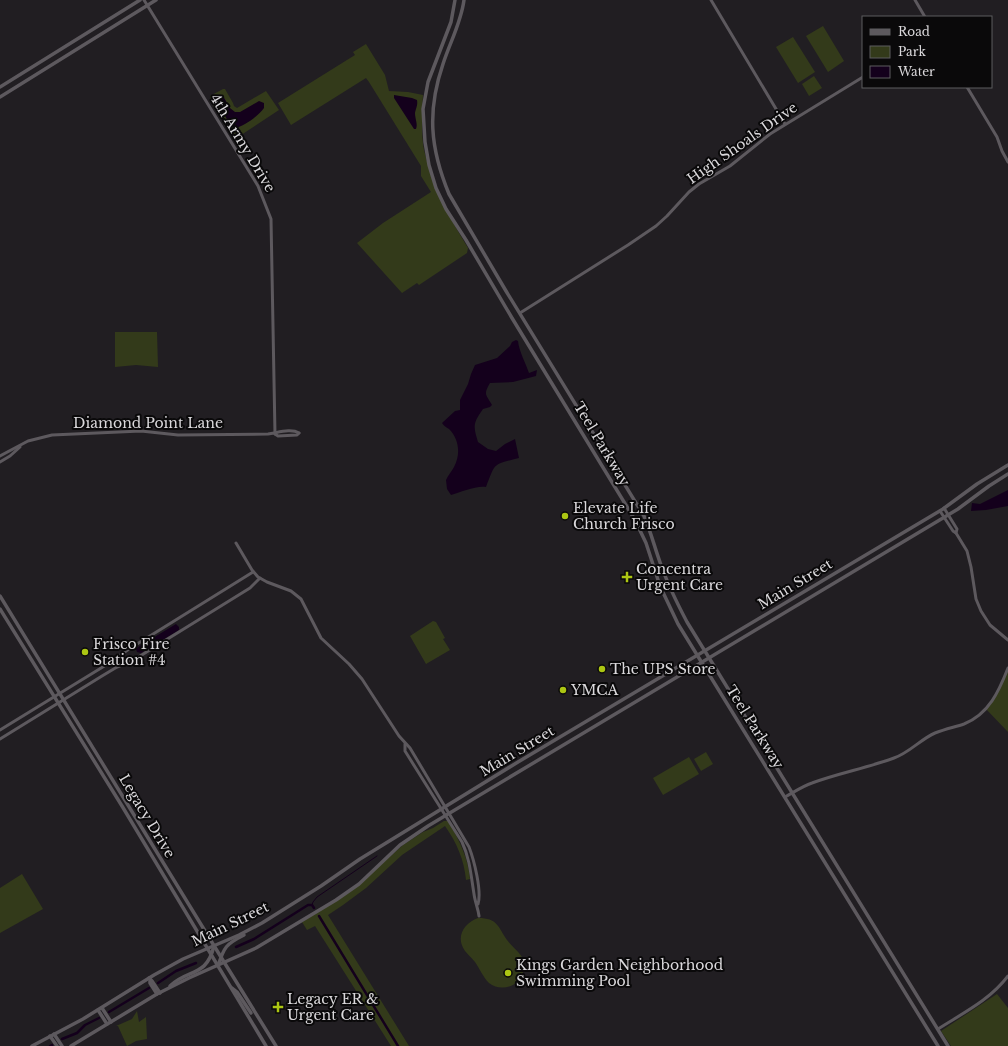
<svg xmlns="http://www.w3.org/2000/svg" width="1008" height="1046" font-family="'Libre Baskerville',serif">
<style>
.green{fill:#333a1a}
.water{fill:#14001c}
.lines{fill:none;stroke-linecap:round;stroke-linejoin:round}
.stream{stroke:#14001c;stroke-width:1}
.canal{stroke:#14001c;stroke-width:2.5}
.tertiary{stroke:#5d595e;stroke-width:3}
.secondary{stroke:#5d595e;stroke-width:3.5}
.poi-dot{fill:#acc613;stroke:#0a090a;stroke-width:1.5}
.labels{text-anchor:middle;stroke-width:4;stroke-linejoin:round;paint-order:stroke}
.street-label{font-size:14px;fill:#dad8db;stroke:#0a090a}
.poi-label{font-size:14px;fill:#dad8db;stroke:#0a090a;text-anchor:start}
</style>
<rect width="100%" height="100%" fill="#211e22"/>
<g class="green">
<polygon points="823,26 844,61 828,72 806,36"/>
<polygon points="793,37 815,72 798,83 776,47"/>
<path d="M366,44L385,75L389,91L408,92L423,95C422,111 421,135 424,150C432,185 449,217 468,248L467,253L419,285L417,283L402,293L357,243L383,223L431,192L421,176V166L369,82L366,78L291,125L278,103L355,55L353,52Z"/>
<polygon points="814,76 822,88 809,96 802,84"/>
<polygon points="223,89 225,89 233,103 234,106 237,108 266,91 279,110 235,139 210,101 210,96"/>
<polygon points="115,332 157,332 158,367 136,365 115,367"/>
<polygon points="433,621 436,622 445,638 443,639 450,650 426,664 410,636"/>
<polygon points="1008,668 1008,732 986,709 993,701"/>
<polygon points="706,752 713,764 701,771 694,759"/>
<polygon points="689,757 699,774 663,795 653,778"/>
<path d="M444,821H448L450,824C460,842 468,858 470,879L466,880C464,860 457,843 445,826L402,855L366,888L343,905L328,915L409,1046H391L315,926L307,930L302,922L350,892L403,845L423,832L433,828Z"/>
<polygon points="22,874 43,909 0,933 0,888"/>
<path d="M478,918C498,918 498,927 507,940C517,953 531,958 521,977C515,988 499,991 489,983C483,977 480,969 475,962C472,958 468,955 465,951C455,937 464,923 478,918Z"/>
<polygon points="997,994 1008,1008 1008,1046 951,1046 941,1031"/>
<polygon points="137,1011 139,1022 146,1017 147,1039 136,1041 127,1046 118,1026 116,1026 132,1019"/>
</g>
<g class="water">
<path d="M394,95L412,98L417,100C418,105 416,108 415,113C415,119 418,124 416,129H414L394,98Z"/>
<path d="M223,96L230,108L235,112H240L259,101L264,103V108C258,116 244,127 234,128L229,123L217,101L218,97Z"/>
<path d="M516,340L518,341C519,351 526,364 529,373L537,370L536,376L513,382L490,383C483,395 486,394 492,405L490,407L483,409C473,423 473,426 478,442L488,449L496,451L505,444L515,439L519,458C492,465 496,462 486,487C478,485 460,492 451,495L447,489L446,480C448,475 452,471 454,467C461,454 459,439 449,429C446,427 444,426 442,423L455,411L460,410V400L468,384L471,374L475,365L497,358L510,346L512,342Z"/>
<polygon points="1008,490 1008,506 986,510 971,511 972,503 980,504"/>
<polygon points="176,624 179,627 179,630 141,653 137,652 136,649 138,647"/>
</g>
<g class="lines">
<polyline class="stream" points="312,905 313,902 317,897 377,856"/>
<g class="canal">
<polyline points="319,916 398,1046"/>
<polyline points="236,947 254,939 308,905 312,905 314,908"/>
<polyline points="158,983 176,971 196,963"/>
<polyline points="109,1012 149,988"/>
<polyline points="62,1039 77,1033 85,1025 99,1018"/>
<polyline points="50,1046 52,1045"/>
</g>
<g class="tertiary">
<polyline points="144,0 258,186 271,219 275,434"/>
<polyline points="711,0 785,124"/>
<polyline points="915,0 925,17"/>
<polyline points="967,87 997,137 1002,151 1008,162"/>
<polyline points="520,313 628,245 656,226 667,216 689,192 699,184 730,166 770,134 863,77"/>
<polyline points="275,434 278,436 297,435 299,433"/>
<path d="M0,456L28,441L52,435L141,431L178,435L268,434C277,433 291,428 299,433"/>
<polyline points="0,462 10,456 20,447"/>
<polyline points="944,508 957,529 956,533 967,551 971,567 976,599 981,611 990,625 1008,640"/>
<polyline points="940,511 953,531 956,533"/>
<path d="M236,543L252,570L258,577L267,582L291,591L301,599L321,638L349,664L362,679L399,736L410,748L469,847C474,860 482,891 478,904"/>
<polyline points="0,730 106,665 129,649 253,572"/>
<polyline points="0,739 102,676 117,667 132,661 250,588 260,578"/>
<path d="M405,744V751L462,842C470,859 471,876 474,894C475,902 478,908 479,916"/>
<path d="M785,797C794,792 803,786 812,783C839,773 867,768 894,758C909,753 921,739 935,733C945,729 955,727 964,724C989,714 999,691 1008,668"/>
<path d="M938,1029C963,1013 990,1000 1008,976"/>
</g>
<g class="secondary">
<polyline points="455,0 451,22 428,82 423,109 425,142 429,165 436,188 446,209 466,240 512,318 635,520 646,543 660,586 678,624 938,1046"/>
<path d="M464,0C461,23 450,42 443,64C427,111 430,148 449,194L506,291L644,516C651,532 655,549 661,565C668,585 677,603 687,622L948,1046"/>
<polyline points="0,87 140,0"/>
<polyline points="0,97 156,0"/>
<polyline points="0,596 224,962 276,1046"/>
<polyline points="0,609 122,806 266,1046"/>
<path d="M218,966C224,947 226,944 244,935"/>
<polyline points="149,978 152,981 160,993"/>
<polyline points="150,981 150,983 157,994"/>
<path d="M170,986C189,968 206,978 214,946"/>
<polyline points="232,988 237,992 251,1013"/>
<polyline points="102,1008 111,1022"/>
<polyline points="98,1010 107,1024"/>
<polyline points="54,1034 62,1046"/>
<polyline points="50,1036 57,1046"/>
<polyline points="32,1046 83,1019 154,975 183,959 239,935 262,923 321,886 360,859 518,762 943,509 977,484 1008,465"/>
<polyline points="71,1046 157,994 189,978 256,948 336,900 359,884 400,845 428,826 958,509 989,486 1008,474"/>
</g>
</g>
<g class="poi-dot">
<circle cx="565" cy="516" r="4"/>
<path d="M625 571h4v4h4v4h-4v4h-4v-4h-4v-4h4z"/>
<circle cx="85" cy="652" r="4"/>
<circle cx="602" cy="669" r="4"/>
<circle cx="563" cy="690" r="4"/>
<circle cx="508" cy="973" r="4"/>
<path d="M276 1001h4v4h4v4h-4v4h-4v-4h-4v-4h4z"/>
</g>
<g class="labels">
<g class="street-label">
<text transform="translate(243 143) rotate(59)" y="5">4th Army Drive</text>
<text transform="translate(742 143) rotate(-35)" y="5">High Shoals Drive</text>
<text x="148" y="428">Diamond Point Lane</text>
<text transform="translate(602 444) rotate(59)" y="5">Teel Parkway</text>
<text transform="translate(795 584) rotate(-31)" y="5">Main Street</text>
<text transform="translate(755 727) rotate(58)" y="5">Teel Parkway</text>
<text transform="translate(517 751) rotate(-31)" y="5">Main Street</text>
<text transform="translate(147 816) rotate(59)" y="5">Legacy Drive</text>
<text transform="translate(230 924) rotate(-26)" y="5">Main Street</text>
</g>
<g class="poi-label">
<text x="573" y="513">Elevate Life<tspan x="573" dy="16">Church Frisco</tspan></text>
<text x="636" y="574">Concentra<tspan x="636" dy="16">Urgent Care</tspan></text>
<text x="93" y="649">Frisco Fire<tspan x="93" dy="16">Station #4</tspan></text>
<text x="610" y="674">The UPS Store</text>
<text x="571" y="695">YMCA</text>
<text x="516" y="970">Kings Garden Neighborhood<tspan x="516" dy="16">Swimming Pool</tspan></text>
<text x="287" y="1004">Legacy ER &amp;<tspan x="287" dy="16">Urgent Care</tspan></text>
</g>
</g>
<rect x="862" y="16" width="130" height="72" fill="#0a090a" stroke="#5d5c5e"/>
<rect x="870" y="29" width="20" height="6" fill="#5d595e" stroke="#5d5c5e"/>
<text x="898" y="36" font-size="12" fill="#dad8db">Road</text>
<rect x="870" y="46" width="20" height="12" fill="#333a1a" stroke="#5d5c5e"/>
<text x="898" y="56" font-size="12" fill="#dad8db">Park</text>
<rect x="870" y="66" width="20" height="12" fill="#14001c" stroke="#5d5c5e"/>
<text x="898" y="76" font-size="12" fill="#dad8db">Water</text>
</svg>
